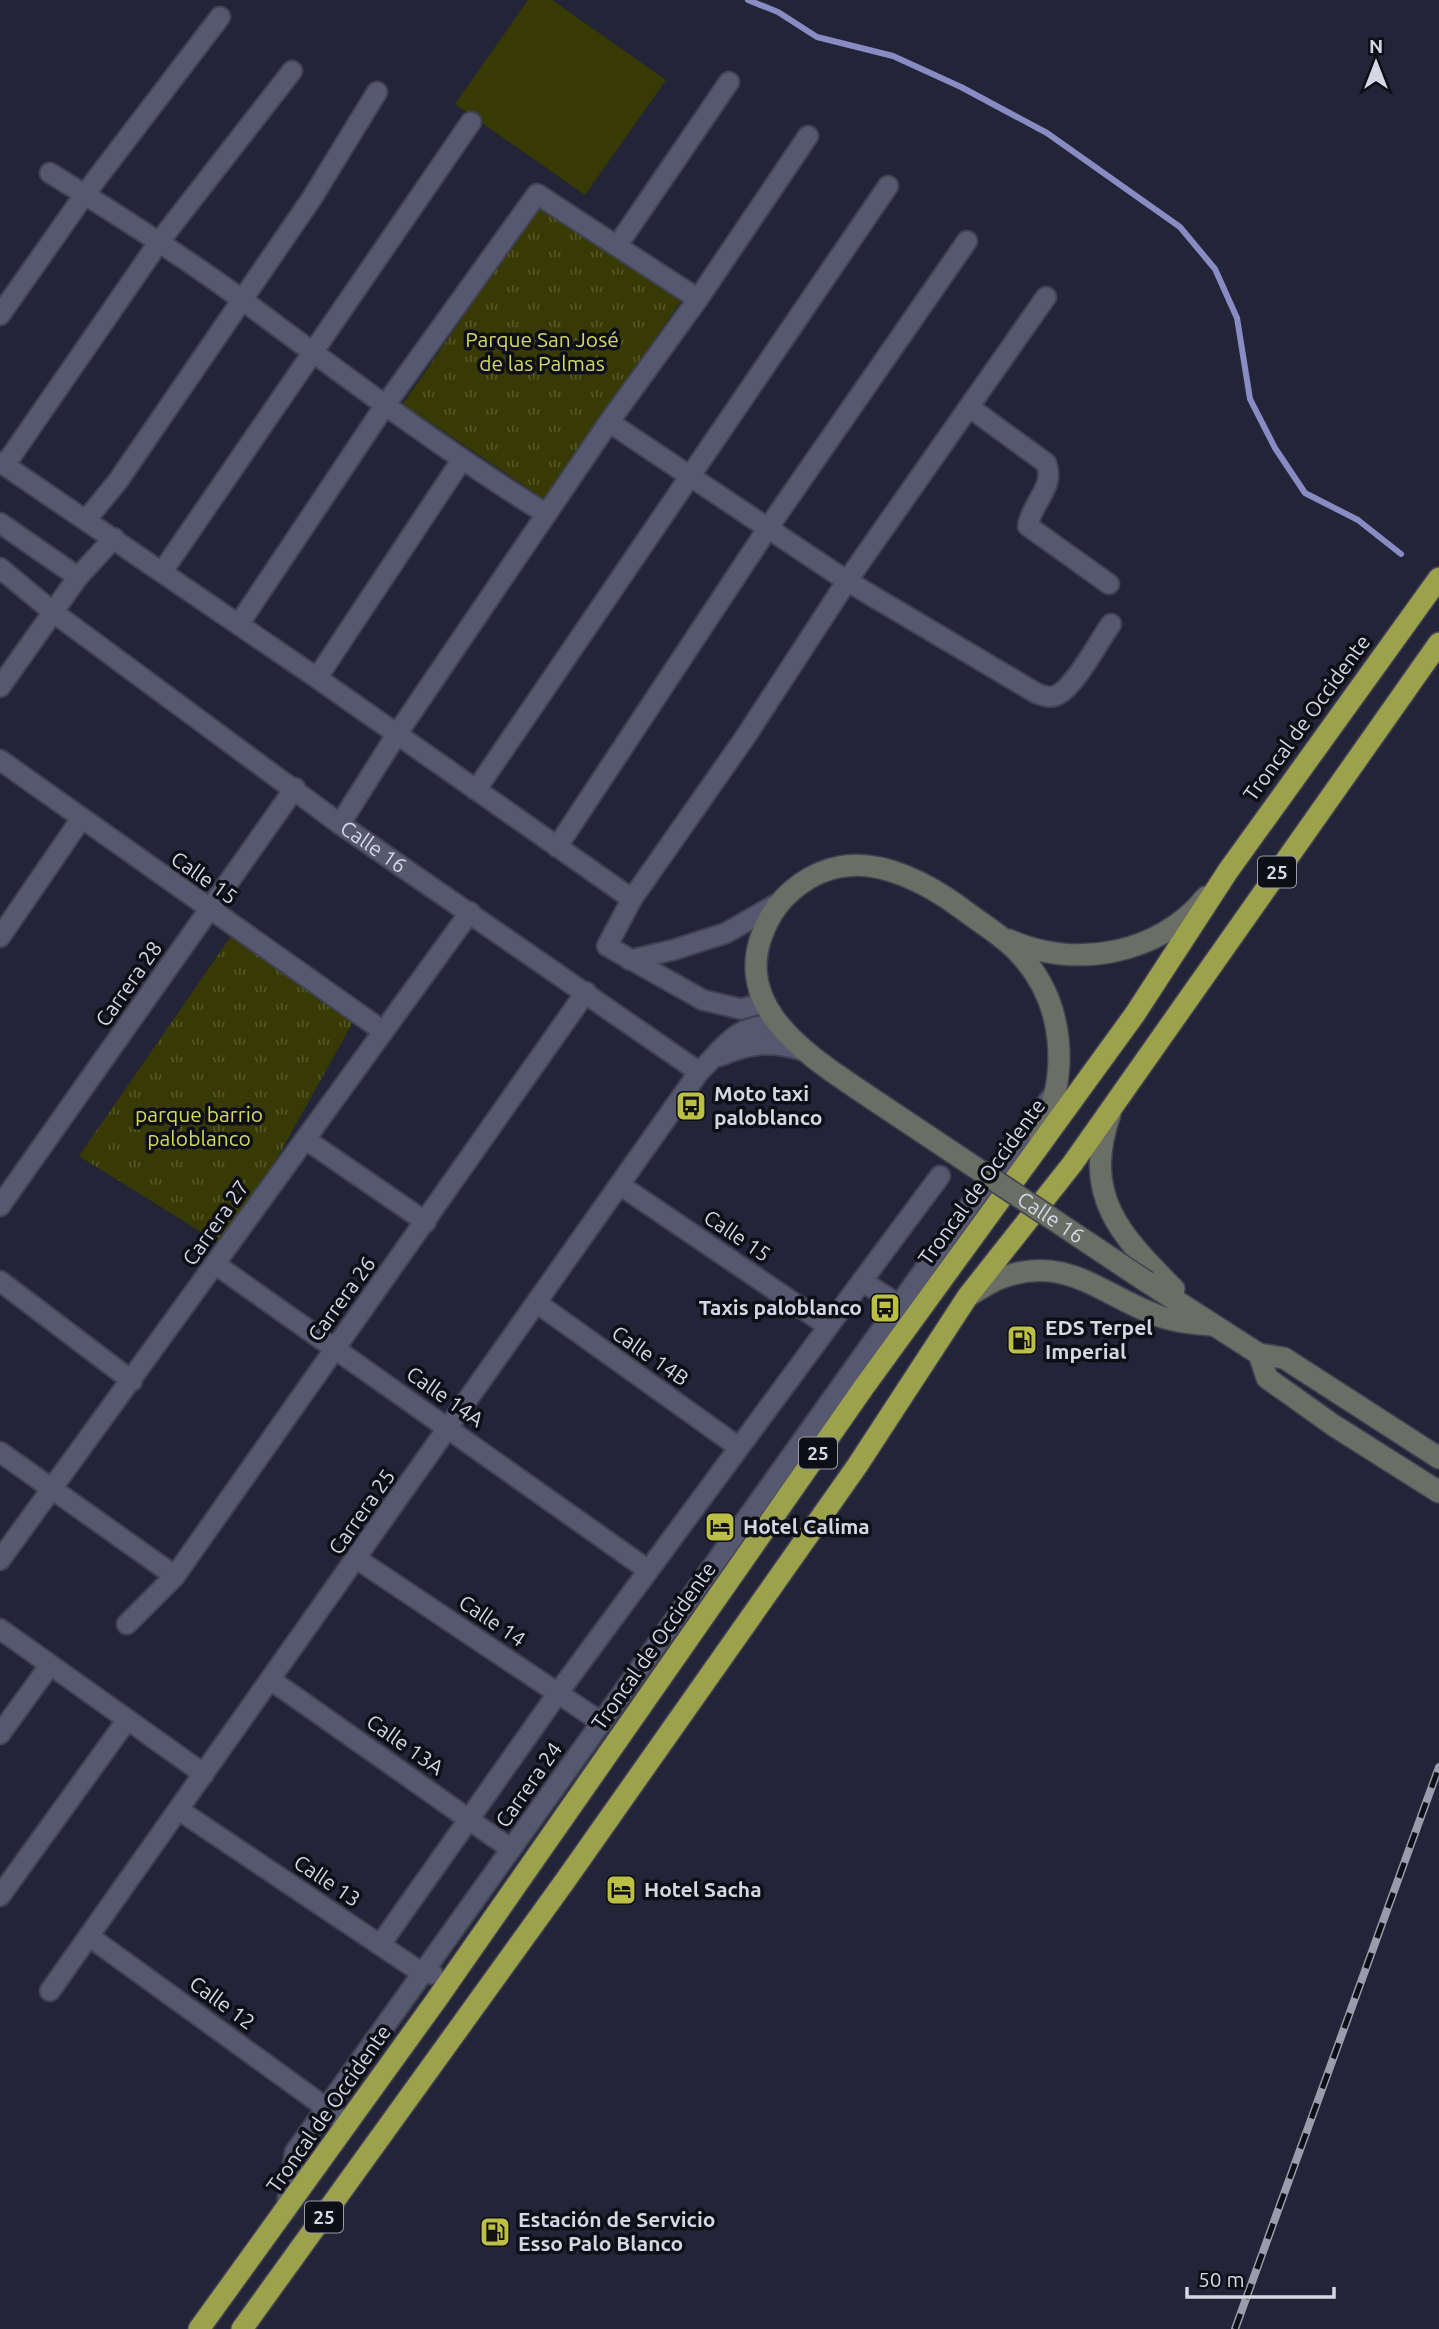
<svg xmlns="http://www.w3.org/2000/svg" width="1439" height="2329" font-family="Ubuntu,sans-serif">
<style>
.grass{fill:#383a03}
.park{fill:url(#park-tufts)}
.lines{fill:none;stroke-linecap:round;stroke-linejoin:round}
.stream{stroke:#898bc3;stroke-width:6}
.street-casing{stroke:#404252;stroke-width:23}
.secondary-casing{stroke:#404252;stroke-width:24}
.highway-casing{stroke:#404252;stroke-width:24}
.street{stroke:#56586f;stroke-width:19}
.secondary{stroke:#6b6e64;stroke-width:21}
.highway{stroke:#9ca14c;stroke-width:21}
.rail-casing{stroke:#9a9cac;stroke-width:8}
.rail{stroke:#0e0e17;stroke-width:5;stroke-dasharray:16;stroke-linecap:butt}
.secondary-bridge-casing{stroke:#404252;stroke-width:24;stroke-linecap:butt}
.secondary-bridge{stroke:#6b6e64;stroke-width:21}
.labels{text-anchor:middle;stroke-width:7;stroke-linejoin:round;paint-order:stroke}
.shield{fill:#0e0e17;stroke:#999ba7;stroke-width:2}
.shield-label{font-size:19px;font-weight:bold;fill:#d5d7e5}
.park-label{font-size:21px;fill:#d3d95f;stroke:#0e0e17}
.street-label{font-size:21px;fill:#d5d7e5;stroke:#0e0e17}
.poi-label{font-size:21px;font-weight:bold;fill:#d5d7e5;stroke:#0e0e17;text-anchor:start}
</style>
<defs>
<pattern id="park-tufts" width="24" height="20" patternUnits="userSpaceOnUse" patternTransform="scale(1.75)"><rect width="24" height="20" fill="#383a03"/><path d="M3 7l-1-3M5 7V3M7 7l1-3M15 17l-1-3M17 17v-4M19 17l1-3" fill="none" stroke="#545628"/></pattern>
</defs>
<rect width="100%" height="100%" fill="#232438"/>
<polygon class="grass" points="528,0 552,0 666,80 585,195 455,104"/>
<g class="park">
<polygon points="540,205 681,301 544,499 403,404"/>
<polygon points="236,929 358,1013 227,1248 79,1156"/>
</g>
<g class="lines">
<polyline class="stream" points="748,0 778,12 817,37 893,56 961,87 1047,133 1180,227 1215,269 1237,318 1250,399 1275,448 1305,493 1358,520 1401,554"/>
<g class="street-casing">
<g id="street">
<path d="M50,173C115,213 180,254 241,299C341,373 440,448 545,513"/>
<polyline points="617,246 729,82"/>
<polyline points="0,315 85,194 220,17"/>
<path d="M969,407L1046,463C1056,487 1031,503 1028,526L1109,584"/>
<polyline points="609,422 698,299 808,136"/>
<polyline points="0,462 317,678 632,899"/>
<polyline points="5,465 159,242 292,71"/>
<polyline points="86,520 118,481 312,198 377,92"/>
<polyline points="0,523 78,577"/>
<path id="s1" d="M0,568L53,612L340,824L699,1072"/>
<polyline points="162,572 471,122"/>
<polyline points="239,624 386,404 537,194 698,299"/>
<polyline points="317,678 461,461"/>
<polyline points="0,687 78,577 114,538"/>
<polyline points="0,760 383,1031"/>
<polyline points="476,790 888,186"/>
<path d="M340,824L397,734L609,422L847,581L1036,693C1042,695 1050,699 1057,695C1075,687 1099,641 1111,624"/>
<polyline points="557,847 768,528 967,241"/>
<polyline points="0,937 81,819"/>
<polyline points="630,960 673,950 726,933 780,902"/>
<polyline points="764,1003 741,1009 703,1000 607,946 632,899 746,736 847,581 1046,297"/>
<path d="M720,1056C750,1043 771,1041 801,1050"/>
<polyline points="305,1139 426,1222"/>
<polyline points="620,1185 828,1326"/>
<polyline points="0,1206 295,788"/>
<polyline points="215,1264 648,1570"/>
<polyline points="0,1281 132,1381"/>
<polyline points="862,1281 940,1176"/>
<polyline points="537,1303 737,1446"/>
<polyline points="0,1452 175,1576"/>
<polyline points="357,1559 601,1722"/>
<polyline points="0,1560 470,912"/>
<polyline points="127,1624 175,1576 586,992"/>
<polyline points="0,1629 204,1774"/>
<polyline points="271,1680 511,1849"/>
<polyline points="0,1734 50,1665"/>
<polyline points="179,1810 422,1973 433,1974"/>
<polyline points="0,1896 127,1720"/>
<polyline points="90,1937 336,2115"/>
<polyline points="380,1945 558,1693 862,1281 899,1305"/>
<path d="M50,1991L699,1072C725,1047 737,1022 777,1026"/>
<polyline points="286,2210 295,2152 976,1197 1053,1095"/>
</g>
</g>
<g class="secondary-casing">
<g id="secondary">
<path d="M1009,940C1075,970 1160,954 1206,897"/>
<path d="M880,1104C816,1060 717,1007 772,914C786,891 812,872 839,867C881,858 930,885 961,908C979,922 1000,934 1016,950C1066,1001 1070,1074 1040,1136"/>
<path d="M1110,1114C1082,1195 1119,1234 1174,1289"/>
<polyline points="1147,1282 1259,1354 1284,1358 1439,1458"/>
<path d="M968,1296C979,1290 990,1282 1001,1278C1065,1254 1099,1293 1154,1314C1172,1322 1193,1324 1212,1325"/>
<polyline points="1259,1354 1267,1378 1333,1425 1439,1492"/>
</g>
</g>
<g class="highway-casing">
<g id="highway">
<polyline points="199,2329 437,1999 864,1387 1135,1014 1228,871 1439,578"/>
<polyline points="242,2329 565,1881 857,1466 968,1296 1073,1163 1439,643"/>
</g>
</g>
<use href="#street" class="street"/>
<use href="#secondary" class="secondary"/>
<use href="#highway" class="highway"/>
<g class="rail-casing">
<polyline id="rail" points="1235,2329 1439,1767"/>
</g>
<use href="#rail" class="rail"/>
<g class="secondary-bridge-casing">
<g id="secondary-bridge">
<path id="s2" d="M880,1104L1147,1282"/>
</g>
</g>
<use href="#secondary-bridge" class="secondary-bridge"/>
</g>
<defs>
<g id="bus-square" transform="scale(1.575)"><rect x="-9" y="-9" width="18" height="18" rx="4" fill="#bbc045" stroke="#0e0e17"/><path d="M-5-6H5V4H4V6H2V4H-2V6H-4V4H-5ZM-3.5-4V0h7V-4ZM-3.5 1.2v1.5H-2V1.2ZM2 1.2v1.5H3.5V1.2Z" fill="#111"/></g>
<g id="fuel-square" transform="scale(1.575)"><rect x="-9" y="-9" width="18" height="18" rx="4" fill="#bbc045" stroke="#0e0e17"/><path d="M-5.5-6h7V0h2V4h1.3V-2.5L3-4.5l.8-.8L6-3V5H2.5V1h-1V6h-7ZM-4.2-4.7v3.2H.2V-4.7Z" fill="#111"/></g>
<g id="hotel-square" transform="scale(1.575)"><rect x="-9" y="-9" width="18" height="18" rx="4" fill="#bbc045" stroke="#0e0e17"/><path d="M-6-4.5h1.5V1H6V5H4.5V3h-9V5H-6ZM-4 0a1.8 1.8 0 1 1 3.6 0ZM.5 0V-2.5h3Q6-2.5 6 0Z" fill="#111"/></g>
</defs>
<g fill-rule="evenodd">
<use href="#bus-square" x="691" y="1106"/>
<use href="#bus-square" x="885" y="1308"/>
<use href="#fuel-square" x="1022" y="1340"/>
<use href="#hotel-square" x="720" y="1527"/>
<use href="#hotel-square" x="621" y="1890"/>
<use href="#fuel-square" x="495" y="2232"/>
</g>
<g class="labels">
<g class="shield">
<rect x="1258" y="856.5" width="38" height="31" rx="5"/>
<rect x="799" y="1437.5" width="38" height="31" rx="5"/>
<rect x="305" y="2201.5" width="38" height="31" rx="5"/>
</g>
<g class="shield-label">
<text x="1277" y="879">25</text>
<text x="818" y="1460">25</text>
<text x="324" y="2224">25</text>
</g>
<g class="park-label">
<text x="542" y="347">Parque San José<tspan x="542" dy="24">de las Palmas</tspan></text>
<text x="199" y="1122">parque barrio<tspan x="199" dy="24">paloblanco</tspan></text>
</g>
<g class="street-label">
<text transform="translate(1307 718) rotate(-54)" y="7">Troncal de Occidente</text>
<text dy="7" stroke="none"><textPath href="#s1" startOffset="466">Calle 16</textPath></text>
<text transform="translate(204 878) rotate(35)" y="7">Calle 15</text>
<text transform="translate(129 984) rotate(-55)" y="7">Carrera 28</text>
<text transform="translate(982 1182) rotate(-54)" y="7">Troncal de Occidente</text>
<text dy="7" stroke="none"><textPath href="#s2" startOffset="205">Calle 16</textPath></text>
<text transform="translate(216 1223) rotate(-55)" y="7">Carrera 27</text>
<text transform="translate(737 1236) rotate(34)" y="7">Calle 15</text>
<text transform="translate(342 1299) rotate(-54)" y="7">Carrera 26</text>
<text transform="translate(650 1356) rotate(35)" y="7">Calle 14B</text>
<text transform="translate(445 1397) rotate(35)" y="7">Calle 14A</text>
<text transform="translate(362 1512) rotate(-55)" y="7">Carrera 25</text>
<text transform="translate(492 1621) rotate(34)" y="7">Calle 14</text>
<text transform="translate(654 1646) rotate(-55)" y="7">Troncal de Occidente</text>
<text transform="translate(405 1745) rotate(35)" y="7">Calle 13A</text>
<text transform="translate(529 1785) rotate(-55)" y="7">Carrera 24</text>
<text transform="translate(327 1881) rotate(34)" y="7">Calle 13</text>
<text transform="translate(222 2003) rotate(36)" y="7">Calle 12</text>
<text transform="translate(329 2109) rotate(-55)" y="7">Troncal de Occidente</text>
</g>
<g class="poi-label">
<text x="714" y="1101">Moto taxi<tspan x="714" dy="24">paloblanco</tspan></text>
<text x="862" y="1315" text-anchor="end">Taxis paloblanco</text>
<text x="1045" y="1335">EDS Terpel<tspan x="1045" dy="24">Imperial</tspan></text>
<text x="743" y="1534">Hotel Calima</text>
<text x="644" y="1897">Hotel Sacha</text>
<text x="518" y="2227">Estación de Servicio<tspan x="518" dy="24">Esso Palo Blanco</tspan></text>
</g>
</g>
<g transform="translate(1376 63)" stroke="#0e0e17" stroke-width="5" paint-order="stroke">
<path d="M0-5L12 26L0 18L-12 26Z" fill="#d5d7e5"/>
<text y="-10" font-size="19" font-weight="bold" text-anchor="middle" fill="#d5d7e5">N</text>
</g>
<path d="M1187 2287v10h147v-10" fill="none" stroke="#d5d7e5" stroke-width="3.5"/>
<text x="1198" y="2287" font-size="21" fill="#d5d7e5" stroke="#0e0e17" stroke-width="5" paint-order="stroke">50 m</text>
</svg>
